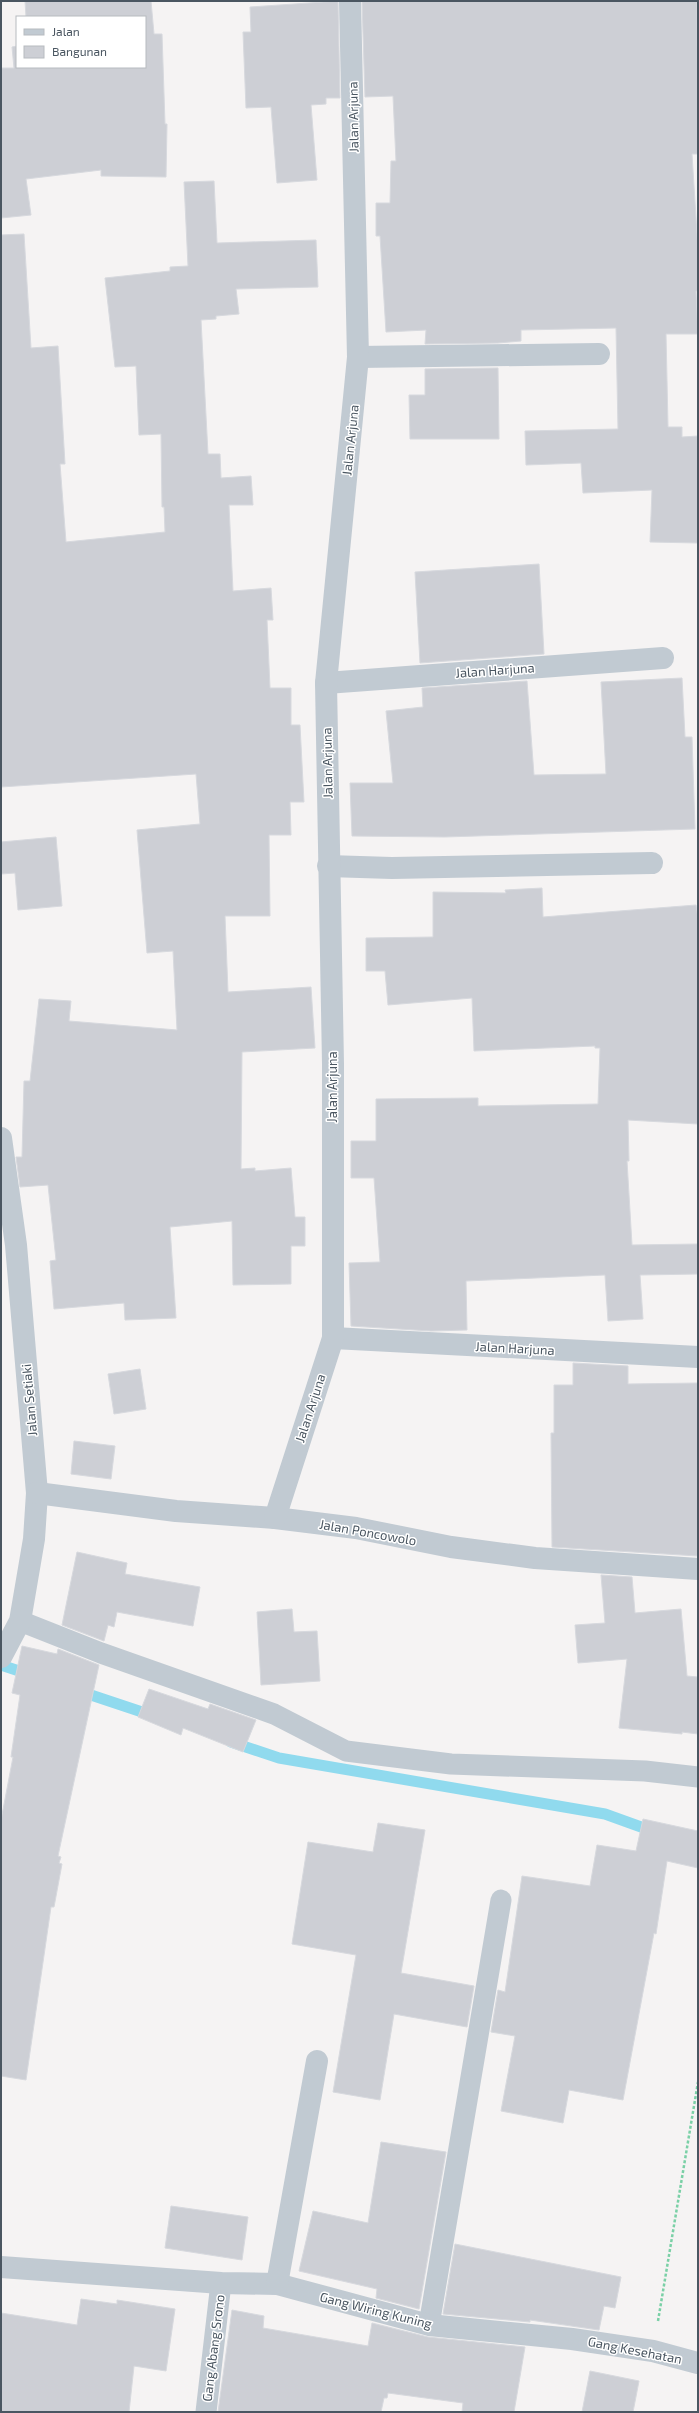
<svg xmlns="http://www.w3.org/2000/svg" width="699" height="2413" font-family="'Exo 2',sans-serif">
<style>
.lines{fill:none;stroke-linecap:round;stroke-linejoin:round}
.stream{stroke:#90daee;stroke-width:11}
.building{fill:#cdcfd5;stroke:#d7d9de}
.path{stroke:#7ad0a6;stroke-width:2.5;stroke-dasharray:3 2;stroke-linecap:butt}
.service{stroke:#c1cad2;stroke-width:21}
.minor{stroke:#c1cad2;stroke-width:22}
.labels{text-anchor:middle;stroke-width:3;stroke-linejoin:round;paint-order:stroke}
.street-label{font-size:13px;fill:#4a5661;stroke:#fff}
</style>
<rect width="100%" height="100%" fill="#f5f3f3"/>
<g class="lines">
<g class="stream">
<polyline points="1,1665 31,1675"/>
<polyline points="79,1691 154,1716"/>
<polyline points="231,1742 279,1758 605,1814 655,1832"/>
</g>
</g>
<g class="building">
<polygon points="25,1 151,1 154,34 162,34 165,124 167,124 166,177 101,176 101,170 26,179 31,215 1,218 1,68 14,68 12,47 17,46 17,67 145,67 145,17 26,17"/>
<polygon points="338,1 340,98 326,98 326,104 311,105 317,180 277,183 271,107 246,108 243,32 251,32 250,7"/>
<polygon points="362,1 697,1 698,154 692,154 698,250 698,291 696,291 698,334 666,334 668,427 682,427 682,437 698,436 698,543 650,542 652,490 583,493 581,463 526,465 525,431 618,429 616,328 521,330 521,341 498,343 425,344 426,330 386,332 380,236 376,236 376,203 390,203 391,161 396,161 393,96 365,97"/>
<polygon points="214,181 217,243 316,240 318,287 236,289 239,314 216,316 216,319 201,320 208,454 220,454 221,478 251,476 253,505 229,505 233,591 271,588 273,620 267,620 270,688 291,688 291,725 300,725 304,802 290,802 291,835 269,835 270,916 225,916 228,992 311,987 315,1048 242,1052 241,1169 255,1168 255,1171 291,1168 295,1217 305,1217 305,1246 291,1246 291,1284 233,1285 232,1221 170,1227 176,1318 125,1320 124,1303 54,1309 50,1261 56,1260 48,1185 20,1187 16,1157 22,1157 24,1081 30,1081 39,999 71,1001 69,1021 177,1030 173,951 147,953 137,830 200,824 196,774 1,787 1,235 24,234 31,348 58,346 65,464 60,464 66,542 165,532 164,507 162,507 161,434 139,435 136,366 115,367 105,278 170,271 170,267 188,266 184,182"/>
<polygon points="498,368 499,439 410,439 409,395 425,395 425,369"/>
<polygon points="539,564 544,654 420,663 415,572"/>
<polygon points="682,678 685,737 692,737 695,829 445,837 352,836 350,783 393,783 386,711 423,707 422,688 527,681 534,775 606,774 601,682"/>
<polygon points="56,837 62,906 18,910 15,873 1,874 1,842"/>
<polygon points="542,888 543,917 696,905 698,918 698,1124 628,1120 629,1161 627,1161 632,1245 698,1244 698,1274 640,1275 643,1319 608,1321 605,1275 466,1281 467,1330 431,1331 351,1326 349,1263 380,1262 374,1178 351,1178 351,1141 376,1141 376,1099 478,1098 478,1106 598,1104 600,1048 595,1048 595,1046 474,1051 472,998 388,1005 385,971 366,971 366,938 433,937 433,892 506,893 505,890"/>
<polygon points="573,1363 628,1366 628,1384 698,1383 698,1556 552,1547 551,1433 554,1433 554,1385 573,1385"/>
<polygon points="140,1369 146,1409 114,1414 108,1374"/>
<polygon points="74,1441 115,1446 111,1479 71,1474"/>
<polygon points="77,1552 127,1563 125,1574 200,1587 193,1626 117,1612 114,1627 108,1625 104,1641 62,1625"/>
<polygon points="601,1575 632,1577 635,1613 681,1609 687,1676 698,1677 698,1734 682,1732 682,1734 619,1728 627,1659 578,1663 575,1625 605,1623"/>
<polygon points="292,1609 294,1632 317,1631 320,1681 261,1685 257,1612"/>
<polygon points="22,1646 57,1654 58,1649 99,1665 58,1856 61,1857 59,1863 62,1864 54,1907 51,1907 26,2080 1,2076 1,1820 13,1757 11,1757 20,1695 12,1693"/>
<polygon points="149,1689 208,1709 210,1704 256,1720 243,1752 183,1728 181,1735 138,1717"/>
<polygon points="643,1819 698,1831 698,1868 667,1861 656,1934 654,1933 623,2100 569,2090 563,2123 501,2111 515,2036 491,2032 498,1990 505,1992 522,1876 590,1886 597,1845 636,1851"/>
<polygon points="378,1823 425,1830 401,1973 474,1986 467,2027 394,2014 380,2100 333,2092 356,1955 292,1944 308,1842 373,1852"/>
<polygon points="381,2142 446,2152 419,2309 376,2298 377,2289 299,2271 313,2211 368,2223"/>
<polygon points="171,2206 248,2217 242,2260 165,2248"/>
<polygon points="455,2244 621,2277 615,2308 604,2306 599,2330 530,2320 530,2322 443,2314"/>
<polygon points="81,2299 117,2304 117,2300 175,2309 166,2371 134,2366 129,2412 1,2412 1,2313 77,2325"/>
<polygon points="232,2310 264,2316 263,2328 368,2346 372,2323 428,2337 525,2347 514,2412 462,2412 463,2403 388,2393 387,2398 384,2398 381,2412 218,2412"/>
<polygon points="590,2371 639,2381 633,2412 582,2412"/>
</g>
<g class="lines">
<polyline class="path" points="658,2321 698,2082"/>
<g class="service">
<polyline points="20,1621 101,1653 274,1714 346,1751 451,1764 645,1771 698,1777"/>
<polyline points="429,2325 501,1900"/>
<polyline points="206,2412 221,2283"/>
</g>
<g class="minor">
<polyline points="358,357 599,354"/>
<polyline points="326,683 663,658"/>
<polyline points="328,866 392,868 652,863"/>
<polyline points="1,1138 16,1245 37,1493 34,1539 20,1621 1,1657"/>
<polyline points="333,1338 698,1357"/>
<polyline points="37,1493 176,1511 275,1518 356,1528 451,1547 535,1558 698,1569"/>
<polyline points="275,1518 333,1338 333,1064 326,683 358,357 350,1"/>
<polyline points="1,2267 221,2283 277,2284 429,2325 572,2339 653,2351 698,2363"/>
<polyline points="277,2284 317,2061"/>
</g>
</g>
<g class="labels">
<g class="street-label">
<text transform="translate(353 117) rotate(-91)" y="5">Jalan Arjuna</text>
<text transform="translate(350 440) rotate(-84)" y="5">Jalan Arjuna</text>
<text transform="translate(495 670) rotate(-4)" y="5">Jalan Harjuna</text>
<text transform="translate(327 763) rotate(-91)" y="5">Jalan Arjuna</text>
<text transform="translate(332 1087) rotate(-90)" y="5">Jalan Arjuna</text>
<text transform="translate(515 1348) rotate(3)" y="5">Jalan Harjuna</text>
<text transform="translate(29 1400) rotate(-95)" y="5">Jalan Setiaki</text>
<text transform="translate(310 1408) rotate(-72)" y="5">Jalan Arjuna</text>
<text transform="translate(368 1532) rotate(10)" y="5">Jalan Poncowolo</text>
<text transform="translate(376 2310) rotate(14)" y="5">Gang Wiring Kuning</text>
<text transform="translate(213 2348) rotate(-83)" y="5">Gang Abang Srono</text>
<text transform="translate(635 2350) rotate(11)" y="5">Gang Kesehatan</text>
</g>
</g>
<rect width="699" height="2413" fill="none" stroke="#4a5661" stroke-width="4"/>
<rect x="16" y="16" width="130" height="52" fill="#ffffff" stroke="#b7bbc0"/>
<rect x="24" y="29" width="20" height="6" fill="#c1cad2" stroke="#b7bbc0"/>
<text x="52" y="36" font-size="12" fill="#4a5661">Jalan</text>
<rect x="24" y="46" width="20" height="12" fill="#cdcfd5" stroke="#b7bbc0"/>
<text x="52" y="56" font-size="12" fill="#4a5661">Bangunan</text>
</svg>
